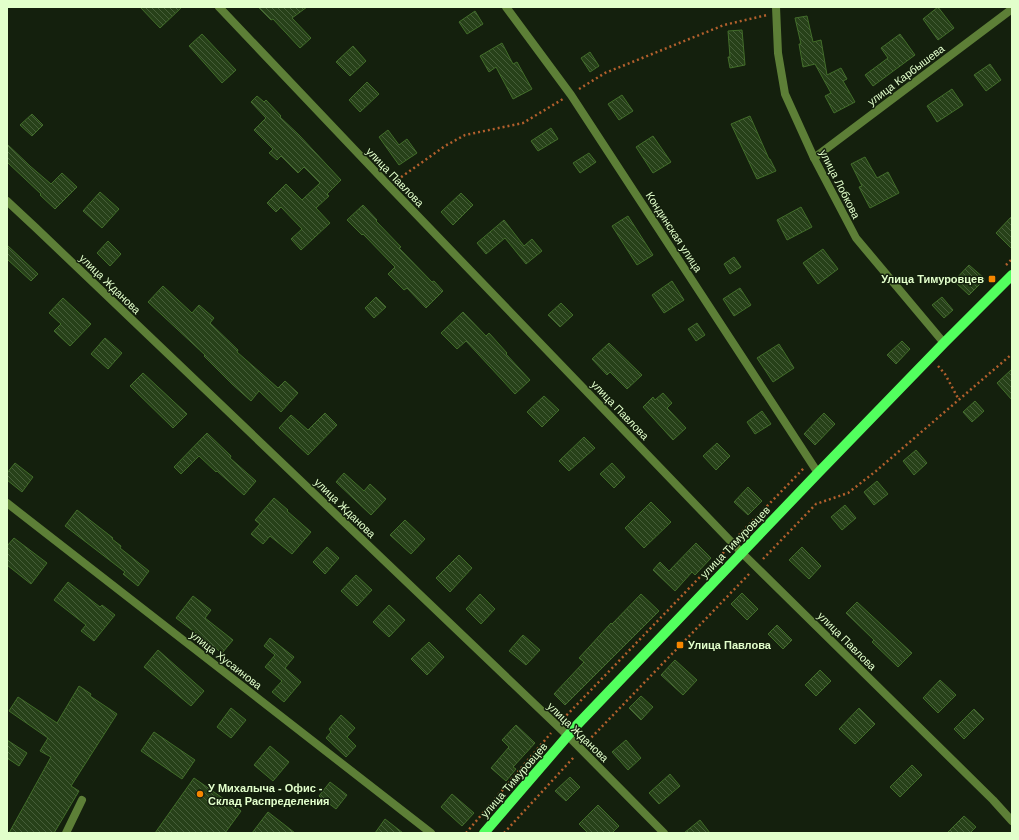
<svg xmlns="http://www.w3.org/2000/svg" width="1019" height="840" font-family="Arial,sans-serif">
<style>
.building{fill:url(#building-back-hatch);stroke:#426d2a}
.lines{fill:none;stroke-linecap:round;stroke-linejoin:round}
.path{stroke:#b2602d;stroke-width:2.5;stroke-dasharray:2 3;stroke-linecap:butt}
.service{stroke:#5d7f37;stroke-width:8}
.minor{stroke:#5d7f37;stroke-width:8}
.primary{stroke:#52ff5e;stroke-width:10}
.poi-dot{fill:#f68600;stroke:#14200d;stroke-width:1.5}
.labels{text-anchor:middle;stroke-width:3;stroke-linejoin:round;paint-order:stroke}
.street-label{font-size:11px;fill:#e2ffcb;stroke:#14200d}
.poi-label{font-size:11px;font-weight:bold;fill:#e2ffcb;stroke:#14200d;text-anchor:start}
</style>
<defs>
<pattern id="building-back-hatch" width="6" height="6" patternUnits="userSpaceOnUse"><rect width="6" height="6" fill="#274119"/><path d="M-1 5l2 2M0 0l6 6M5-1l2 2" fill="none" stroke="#465e39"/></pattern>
</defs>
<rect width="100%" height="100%" fill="#14200d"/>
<g class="building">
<polygon points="140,7 182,7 160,28"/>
<polygon points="258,7 307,7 292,18 311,38 300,48 273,19 271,20"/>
<polygon points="938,7 954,28 938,40 923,19"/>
<polygon points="475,11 483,24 467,34 459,22"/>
<polygon points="807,16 813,42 821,40 827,75 841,68 847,79 843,81 855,102 834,113 825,96 831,93 815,64 803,67 799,44 801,44 795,18"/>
<polygon points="742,30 745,65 730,68 728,57 730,57 728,31"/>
<polygon points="202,34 236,70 222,83 189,46"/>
<polygon points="900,34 915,55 873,86 865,75 888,58 881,48"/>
<polygon points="502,43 513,64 517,62 532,89 513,99 496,67 489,72 480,56"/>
<polygon points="353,46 366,61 350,76 336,62"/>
<polygon points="590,52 599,66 590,72 581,58"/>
<polygon points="990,64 1001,80 986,91 974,75"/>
<polygon points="367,82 379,94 360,112 349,100"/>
<polygon points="952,89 963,105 937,122 927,106"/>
<polygon points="622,95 633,111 619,120 608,104"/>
<polygon points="257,96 264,102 266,100 281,116 280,117 299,135 341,180 327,194 329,196 316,208 330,223 301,250 291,239 302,229 281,207 276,212 267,203 286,184 302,200 320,183 304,167 298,173 281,156 277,160 269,153 273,149 254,130 266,118 251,102"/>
<polygon points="32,114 43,125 32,136 20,125"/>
<polygon points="750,116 769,159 770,159 776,171 757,179 731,124"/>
<polygon points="551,128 558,139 538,151 531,141"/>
<polygon points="388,130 399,145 407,139 417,153 399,165 379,137"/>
<polygon points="653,136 671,162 653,173 636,147"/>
<polygon points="7,144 30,166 51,184 62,173 77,187 55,209 40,195 41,194 7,162"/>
<polygon points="589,153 596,162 580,173 573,163"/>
<polygon points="865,157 877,178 888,172 899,193 870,208 859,187 862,186 851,164"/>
<polygon points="100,192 119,209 102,228 83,211"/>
<polygon points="461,193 473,205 453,225 441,212"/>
<polygon points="363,205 377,220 376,221 401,247 399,248 432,282 434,281 443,291 426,308 407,288 404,290 388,274 395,267 363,234 362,235 347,220"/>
<polygon points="801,207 812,227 787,240 777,220"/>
<polygon points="628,216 653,255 637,265 612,226"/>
<polygon points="1012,216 1012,249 996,233"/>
<polygon points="504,220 524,246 532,239 542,251 526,264 505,238 486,254 477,243"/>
<polygon points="108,241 121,254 110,266 97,253"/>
<polygon points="7,245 38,274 31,281 7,259"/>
<polygon points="823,249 838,269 818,284 803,263"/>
<polygon points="734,257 741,267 730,274 724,264"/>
<polygon points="969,265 985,279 969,295 954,281"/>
<polygon points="672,281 684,300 664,313 652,295"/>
<polygon points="163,286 192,313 199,305 214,318 210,323 238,350 237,352 278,388 285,381 298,393 281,412 259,391 251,401 232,384 204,356 205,355 148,302"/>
<polygon points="740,288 751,305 734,316 723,299"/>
<polygon points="376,297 386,307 374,318 365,308"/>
<polygon points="942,297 953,310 944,318 932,305"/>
<polygon points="63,298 91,324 70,346 54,331 61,324 49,313"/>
<polygon points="561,303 573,315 560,327 548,315"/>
<polygon points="463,312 486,336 489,333 507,353 506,354 530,380 515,394 466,341 457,349 441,333"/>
<polygon points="697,323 705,335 696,341 688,329"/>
<polygon points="105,338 122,353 108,369 91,354"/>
<polygon points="902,341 910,349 896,364 887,355"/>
<polygon points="609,343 642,375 627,389 610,372 607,375 592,359"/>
<polygon points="779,344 794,368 773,382 757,358"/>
<polygon points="1012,369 1012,400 997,383"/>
<polygon points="143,373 187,414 173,428 130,386"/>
<polygon points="663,393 672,403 667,408 686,428 673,440 643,407 653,397 655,400"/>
<polygon points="544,396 559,410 542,427 527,412"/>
<polygon points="975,401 984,411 972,422 963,412"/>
<polygon points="762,411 771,424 755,434 747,422"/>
<polygon points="325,413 337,425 308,455 279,428 291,415 308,430"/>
<polygon points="824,413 835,424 815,445 804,434"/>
<polygon points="207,433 231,456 230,458 256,481 244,495 217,471 216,472 199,456 181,474 174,467"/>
<polygon points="584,437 595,448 569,471 559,461"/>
<polygon points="717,443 730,456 716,470 703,456"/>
<polygon points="916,450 927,463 914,475 903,461"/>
<polygon points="15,463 33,477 22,492 7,480 7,473"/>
<polygon points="612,463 625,477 614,488 600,474"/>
<polygon points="344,473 364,491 370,484 386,499 371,515 336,482"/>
<polygon points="877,481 888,494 874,505 864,492"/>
<polygon points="748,487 762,501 748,515 734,502"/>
<polygon points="274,498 288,510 287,511 311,532 292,554 270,536 263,544 251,534 260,524 255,520"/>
<polygon points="651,502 671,522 644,548 625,528"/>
<polygon points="845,505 856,518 842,530 831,517"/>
<polygon points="77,510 113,538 112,539 121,546 120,548 149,571 138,586 123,574 125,572 65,526"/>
<polygon points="405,520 425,539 411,554 390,535"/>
<polygon points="14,538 47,563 31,584 7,565 7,546"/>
<polygon points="696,543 711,558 695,575 692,572 675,591 653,570 660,562 669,571"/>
<polygon points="327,547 339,558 325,574 313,562"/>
<polygon points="802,547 821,566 809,579 789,560"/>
<polygon points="459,555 472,568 450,592 436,578"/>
<polygon points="356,575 372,590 357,606 341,591"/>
<polygon points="68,582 100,607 102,605 115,615 94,641 81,631 86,625 54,600"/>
<polygon points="742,593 758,609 747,620 731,604"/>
<polygon points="480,594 495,609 481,624 466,609"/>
<polygon points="641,594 659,611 565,705 554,694 584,662 579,658 611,623 612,624"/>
<polygon points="193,596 211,610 205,618 233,640 222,653 176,618"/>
<polygon points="857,602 912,653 898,667 872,642 874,640 846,613"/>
<polygon points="389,605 405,620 389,637 373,622"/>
<polygon points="777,625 792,640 783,649 768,634"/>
<polygon points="523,635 540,650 526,665 509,651"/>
<polygon points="270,638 294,657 285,668 301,682 284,702 272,692 282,681 265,667 275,655 264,646"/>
<polygon points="429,642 444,657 427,675 411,659"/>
<polygon points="158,650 204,691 191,706 144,667"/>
<polygon points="675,660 697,680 683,695 661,675"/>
<polygon points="820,670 831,681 816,696 805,685"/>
<polygon points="940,680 956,695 938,713 923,698"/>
<polygon points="79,686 91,694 90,696 117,714 71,786 79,791 54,833 9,833 51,757 40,751 48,738 9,711 18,697 57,723"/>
<polygon points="641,696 653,707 641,720 629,708"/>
<polygon points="231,708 246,720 231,738 217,727"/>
<polygon points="859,708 875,724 855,744 839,729"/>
<polygon points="974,709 984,719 964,739 954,729"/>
<polygon points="341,715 355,728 347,737 356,746 346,757 326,738 331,732 329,729"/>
<polygon points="516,725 535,743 513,767 516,769 506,781 491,768 509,747 502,740"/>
<polygon points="154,732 195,760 182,779 141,751"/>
<polygon points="7,740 27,753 19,766 7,758"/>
<polygon points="626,740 641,758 628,770 612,752"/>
<polygon points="270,746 289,762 273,781 254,765"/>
<polygon points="912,765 922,775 900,797 890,787"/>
<polygon points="670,774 680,786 659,804 649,793"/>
<polygon points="570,777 580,787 566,801 555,791"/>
<polygon points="194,778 241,811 225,833 155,833"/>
<polygon points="330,782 347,795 336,809 319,796"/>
<polygon points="452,794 474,813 462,826 441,807"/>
<polygon points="598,805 619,826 612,833 588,833 579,824"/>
<polygon points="268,812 295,833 252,833"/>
<polygon points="964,816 976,827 970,833 947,833"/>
<polygon points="385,819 403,833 375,833"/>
<polygon points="700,820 710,833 684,833"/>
</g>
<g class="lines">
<g class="path">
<polyline points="579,89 605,73 724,25 767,15"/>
<polyline points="397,180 445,146 465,135 523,123 563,99"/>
<polyline points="1006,265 1012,259"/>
<polyline points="938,366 945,374 959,400"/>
<polyline points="739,535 804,468"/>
<polyline points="763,559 816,504 848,493 876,471 1012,354"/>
<polyline points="563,719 725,551"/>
<polyline points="588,741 750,573"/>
<polyline points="466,833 551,733"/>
<polyline points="504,833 574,757"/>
</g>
<polyline class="service" points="66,833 82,800"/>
<g class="minor">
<polyline points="219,7 389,186 742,553 993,800 1012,821"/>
<polyline points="506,7 571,95 818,473"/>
<polyline points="776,7 778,53 785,94 814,158 856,238 944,343"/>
<polyline points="814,158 1012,9"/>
<polyline points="7,201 36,228 568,736 664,833"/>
<polyline points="7,503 431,833"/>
</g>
<polyline class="primary" points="484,833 577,725 818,473 944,343 1012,275"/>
</g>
<g class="poi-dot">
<rect x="988" y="275" width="8" height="8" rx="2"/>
<rect x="676" y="641" width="8" height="8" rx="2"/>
<circle cx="200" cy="794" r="4"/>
</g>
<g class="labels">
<g class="street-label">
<text transform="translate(906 75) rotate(-37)" y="4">улица Карбышева</text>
<text transform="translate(395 177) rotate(46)" y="4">улица Павлова</text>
<text transform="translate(840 184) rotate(63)" y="4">улица Лобкова</text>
<text transform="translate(674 232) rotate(57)" y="4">Кондинская улица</text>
<text transform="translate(110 284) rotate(44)" y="4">улица Жданова</text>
<text transform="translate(620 410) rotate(46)" y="4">улица Павлова</text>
<text transform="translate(345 508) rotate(44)" y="4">улица Жданова</text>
<text transform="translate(735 542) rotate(-46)" y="4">улица Тимуровцев</text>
<text transform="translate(847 641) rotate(45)" y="4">улица Павлова</text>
<text transform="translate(226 660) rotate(38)" y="4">улица Хусаинова</text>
<text transform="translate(578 732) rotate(44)" y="4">улица Жданова</text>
<text transform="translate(514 780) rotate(-49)" y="4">улица Тимуровцев</text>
</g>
<g class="poi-label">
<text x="984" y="283" text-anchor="end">Улица Тимуровцев</text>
<text x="688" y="649">Улица Павлова</text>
<text x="208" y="792">У Михалыча - Офис -<tspan x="208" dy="13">Склад Распределения</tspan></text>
</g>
</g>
<rect width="1019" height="840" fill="none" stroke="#e2ffcb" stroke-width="16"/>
</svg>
